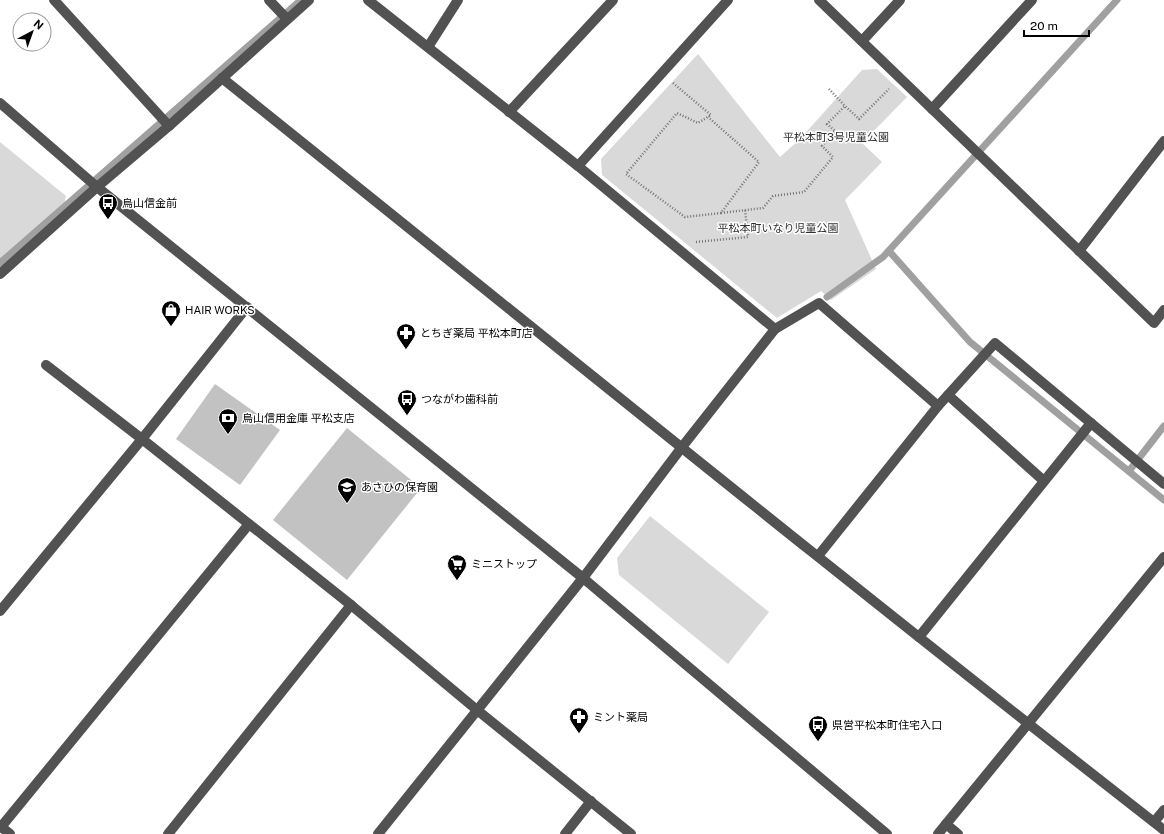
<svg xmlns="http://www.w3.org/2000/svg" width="1164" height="834" font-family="'Public Sans','Noto Sans JP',sans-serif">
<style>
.green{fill:#d9d9d9}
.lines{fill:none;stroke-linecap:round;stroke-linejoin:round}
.stream{stroke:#a0a0a0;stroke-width:7}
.building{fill:#c2c2c2}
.path{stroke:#747474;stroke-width:2.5;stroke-dasharray:1 2;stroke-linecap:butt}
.minor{stroke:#525252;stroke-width:10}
.labels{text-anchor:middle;stroke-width:3;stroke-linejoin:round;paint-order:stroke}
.park-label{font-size:11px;fill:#303030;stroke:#fff}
.poi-label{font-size:11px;fill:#000;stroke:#fff;text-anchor:start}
</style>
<rect width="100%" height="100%" fill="#fff"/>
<g class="green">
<polygon points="698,54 780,157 799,140 862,70 877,69 907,97 862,143 882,162 845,200 876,269 831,300 821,291 777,318 602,175 601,159"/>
<polygon points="0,142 66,196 63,209 0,261"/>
<polygon points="650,516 769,612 728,664 619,575 617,558"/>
</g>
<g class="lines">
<g class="stream">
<polyline points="889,251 970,342 1164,500"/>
<polyline points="0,263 301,0"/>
<polyline points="827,297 883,257 1117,0"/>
<polyline points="1129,471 1164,426"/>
</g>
</g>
<g class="building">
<polygon points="215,384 280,430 240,485 176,439"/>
<polygon points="347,428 421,488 347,580 273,520"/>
</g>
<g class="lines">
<g class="path">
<polyline points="673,83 711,115 698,123 677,113 626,174 685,217 721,213 759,162 708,117"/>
<polyline points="829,89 845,106"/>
<polyline points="721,213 763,208 773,196 804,192 833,157 822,146 835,131 827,124 845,106 859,119 889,89"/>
<polyline points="696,242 748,237 745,210"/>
</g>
<g class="minor">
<polyline points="54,0 169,126"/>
<polyline points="269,0 287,19"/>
<polyline points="368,0 578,166"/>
<polyline points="819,0 1154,323 1164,310"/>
<polyline points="862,41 900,0"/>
<polyline points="428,47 458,0"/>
<path d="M222,78C535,329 847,583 1164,830"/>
<polyline points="0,103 97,187 583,578 887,834"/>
<polyline points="932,109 1032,0"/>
<polyline points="509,112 613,0"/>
<polyline points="1079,251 1164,141"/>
<polyline points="0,274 97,187 169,126 309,0"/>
<polyline points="775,329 819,303 938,406 995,343 1164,484"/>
<polyline points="46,365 142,439 351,605 477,710 631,834"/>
<polyline points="948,395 1044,481"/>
<polyline points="818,556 938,406"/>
<polyline points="0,611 142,439 247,307"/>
<polyline points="919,637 1091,423"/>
<polyline points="1154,822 1164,810"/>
<polyline points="946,824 958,834"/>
<polyline points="0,826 10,834"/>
<polyline points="1,827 249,524"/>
<polyline points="168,834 351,605"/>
<polyline points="378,834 583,578 682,447 775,329 578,166 728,0"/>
<polyline points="565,834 591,801"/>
<polyline points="938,834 1164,557"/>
</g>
</g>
<defs>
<g id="bus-pin" transform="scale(1)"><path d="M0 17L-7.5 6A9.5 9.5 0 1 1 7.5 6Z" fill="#000" stroke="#fff"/><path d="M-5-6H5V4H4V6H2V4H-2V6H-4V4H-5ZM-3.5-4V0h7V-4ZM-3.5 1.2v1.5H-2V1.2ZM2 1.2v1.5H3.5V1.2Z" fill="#fff"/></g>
<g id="shop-pin" transform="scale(1)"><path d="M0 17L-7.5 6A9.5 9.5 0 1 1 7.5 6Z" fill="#000" stroke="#fff"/><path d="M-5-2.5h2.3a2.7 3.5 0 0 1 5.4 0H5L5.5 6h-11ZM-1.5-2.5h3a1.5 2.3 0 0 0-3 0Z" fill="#fff"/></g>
<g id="pharmacy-pin" transform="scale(1)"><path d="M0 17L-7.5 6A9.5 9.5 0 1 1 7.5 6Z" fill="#000" stroke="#fff"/><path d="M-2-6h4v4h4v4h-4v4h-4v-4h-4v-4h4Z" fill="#fff"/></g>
<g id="bank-pin" transform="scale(1)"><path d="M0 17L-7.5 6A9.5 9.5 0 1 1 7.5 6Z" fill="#000" stroke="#fff"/><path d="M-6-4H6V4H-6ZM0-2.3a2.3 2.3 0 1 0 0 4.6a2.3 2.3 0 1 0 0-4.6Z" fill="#fff"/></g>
<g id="school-pin" transform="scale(1)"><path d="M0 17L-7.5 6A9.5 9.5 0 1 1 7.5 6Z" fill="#000" stroke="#fff"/><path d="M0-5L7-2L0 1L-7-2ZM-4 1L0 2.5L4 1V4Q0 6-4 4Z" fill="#fff"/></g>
<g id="supermarket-pin" transform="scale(1)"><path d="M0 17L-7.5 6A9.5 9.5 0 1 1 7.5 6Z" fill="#000" stroke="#fff"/><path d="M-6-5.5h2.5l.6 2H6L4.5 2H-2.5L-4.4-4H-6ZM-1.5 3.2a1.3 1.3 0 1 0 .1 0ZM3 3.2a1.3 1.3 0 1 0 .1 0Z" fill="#fff"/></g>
</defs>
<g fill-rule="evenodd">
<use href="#bus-pin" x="108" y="203"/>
<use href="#shop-pin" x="171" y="310"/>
<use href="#pharmacy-pin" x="406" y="333"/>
<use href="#bus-pin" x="407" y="399"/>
<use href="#bank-pin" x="228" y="418"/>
<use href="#school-pin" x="347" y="487"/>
<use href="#supermarket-pin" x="457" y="564"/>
<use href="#pharmacy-pin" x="579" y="717"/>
<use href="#bus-pin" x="818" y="725"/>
</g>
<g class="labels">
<g class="park-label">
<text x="836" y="141">平松本町3号児童公園</text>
<text x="778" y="232">平松本町いなり児童公園</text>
</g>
<g class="poi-label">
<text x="122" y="207">烏山信金前</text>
<text x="185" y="314">HAIR WORKS</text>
<text x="420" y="337">とちぎ薬局 平松本町店</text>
<text x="421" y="403">つながわ歯科前</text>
<text x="242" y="422">烏山信用金庫 平松支店</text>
<text x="361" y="491">あさひの保育園</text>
<text x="471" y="568">ミニストップ</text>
<text x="593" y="721">ミント薬局</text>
<text x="832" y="729">県営平松本町住宅入口</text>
</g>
</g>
<g transform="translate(32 32) rotate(41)"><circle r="19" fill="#ffffff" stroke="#999999"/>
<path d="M0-3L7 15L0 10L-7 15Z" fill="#000000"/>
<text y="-6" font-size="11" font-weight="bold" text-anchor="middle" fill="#000000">N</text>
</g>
<path d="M1024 30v6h65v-6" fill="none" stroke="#000000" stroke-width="2"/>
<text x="1030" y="30" font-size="12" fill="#000000" stroke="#ffffff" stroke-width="3" paint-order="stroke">20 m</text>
</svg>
